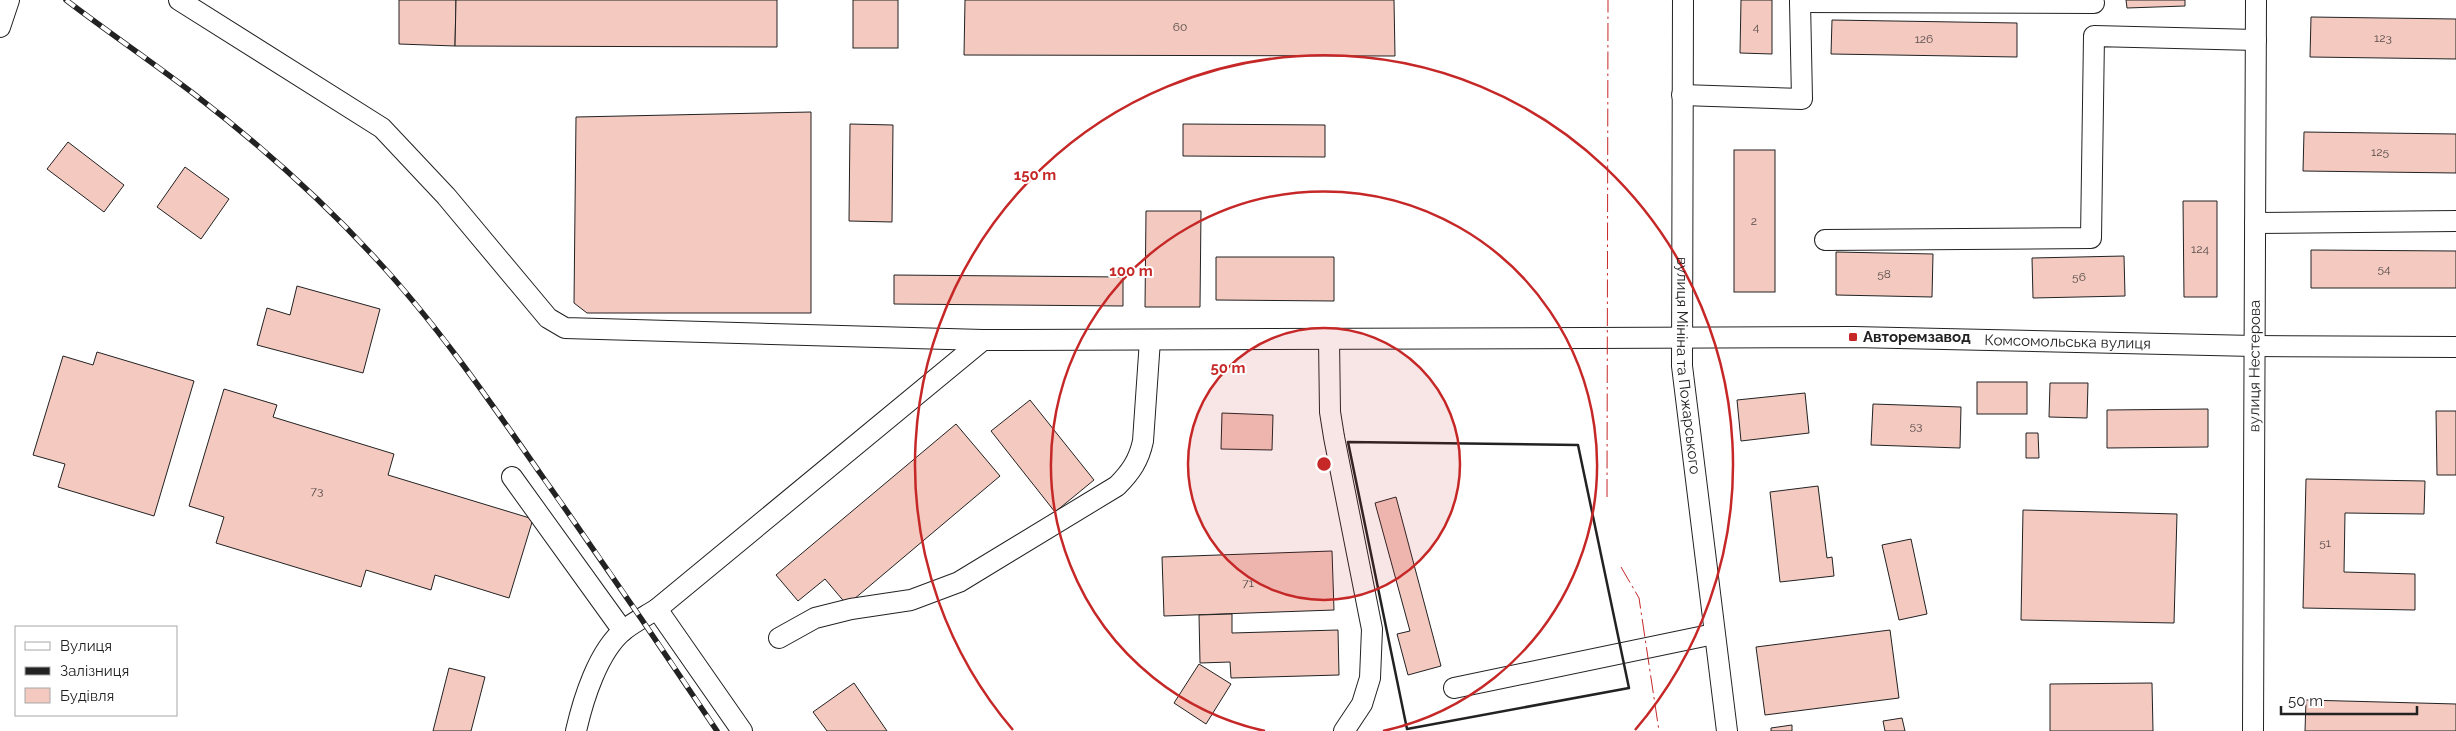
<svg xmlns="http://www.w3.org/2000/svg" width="2456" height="731" font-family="Raleway,sans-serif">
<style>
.building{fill:#f3c9c0;stroke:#222}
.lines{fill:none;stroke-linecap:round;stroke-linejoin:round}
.minor-casing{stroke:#222;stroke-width:22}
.minor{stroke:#fff;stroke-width:20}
.rail-casing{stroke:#222;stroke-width:5.5}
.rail{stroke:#fff;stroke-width:4;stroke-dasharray:11;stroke-linecap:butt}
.wall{stroke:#222;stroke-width:2.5}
.power{stroke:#c62828;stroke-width:1;stroke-dasharray:18 4 2.5 4;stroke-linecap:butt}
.ring{fill:none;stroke:#c62828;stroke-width:2.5}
.poi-dot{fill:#c62828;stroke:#fff;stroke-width:2}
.labels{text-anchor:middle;stroke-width:4;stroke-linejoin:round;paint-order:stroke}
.number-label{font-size:12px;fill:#564c4a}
.poi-label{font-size:15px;font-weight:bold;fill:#222;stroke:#fff;text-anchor:start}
.street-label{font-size:15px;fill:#222;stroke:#fff}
.centre{fill:#c62828;stroke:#fff;stroke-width:2.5}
.ring-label{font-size:15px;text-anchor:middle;font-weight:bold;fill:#c62828;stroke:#fff;stroke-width:4;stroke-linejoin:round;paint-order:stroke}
</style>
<rect width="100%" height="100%" fill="#fff"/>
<g class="building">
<polygon points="399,0 456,0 455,46 399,44"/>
<polygon points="456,0 777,0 777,47 455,46"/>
<rect x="853" y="0" width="45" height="48"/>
<polygon points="965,0 1394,0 1395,56 964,55"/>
<polygon points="1741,0 1772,0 1772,54 1740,53"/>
<polygon points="2126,0 2185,0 2185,6 2127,8"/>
<polygon points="2311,17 2456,19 2456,59 2310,57"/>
<polygon points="1832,20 2017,23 2017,57 1831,54"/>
<polygon points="811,112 811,313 587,313 574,303 576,117"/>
<polygon points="850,124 893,125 892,222 849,221"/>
<polygon points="1183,124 1325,125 1325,157 1183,156"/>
<polygon points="2304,132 2456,134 2456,173 2303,171"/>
<polygon points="68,142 124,185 104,212 47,169"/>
<rect x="1734" y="150" width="41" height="142"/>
<polygon points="185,167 229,199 201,239 157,207"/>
<polygon points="2183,201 2217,201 2217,297 2184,297"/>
<polygon points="1146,211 1201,211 1200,307 1145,307"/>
<polygon points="2311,250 2456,251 2456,288 2311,288"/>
<polygon points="1836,252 1933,254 1932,297 1836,295"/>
<polygon points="2124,256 2125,296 2033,298 2032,258"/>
<polygon points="1216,257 1334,257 1334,301 1216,300"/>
<polygon points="894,275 1123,277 1123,306 894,304"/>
<polygon points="297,286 380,309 363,373 257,345 267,308 290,315"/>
<polygon points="97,352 194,381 154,516 58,487 65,464 33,455 63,356 93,365"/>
<rect x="1977" y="382" width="50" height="32"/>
<polygon points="2050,383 2088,383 2087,418 2049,417"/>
<polygon points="224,389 277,405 273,417 394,454 388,475 533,519 509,598 435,575 431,590 366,570 361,587 216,543 224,517 189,506"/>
<polygon points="1805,393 1809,433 1741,441 1737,400"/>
<polygon points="1030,400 1094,480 1055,512 991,431"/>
<polygon points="1873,404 1961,407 1960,448 1871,445"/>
<polygon points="2208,409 2208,447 2107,448 2107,410"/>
<polygon points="2436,411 2456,411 2456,475 2437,475"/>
<polygon points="1222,413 1273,415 1272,450 1221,449"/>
<polygon points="956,424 1000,476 847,605 825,579 798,601 776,575"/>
<polygon points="2026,433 2038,433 2039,458 2026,458"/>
<polygon points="2306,479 2425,481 2424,514 2345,513 2344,572 2415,574 2415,610 2303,608"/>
<polygon points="1818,486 1827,558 1832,557 1834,576 1780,582 1770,492"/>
<polygon points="1396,497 1441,666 1408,675 1397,634 1410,631 1375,503"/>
<polygon points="2023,510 2177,514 2174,623 2021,620"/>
<polygon points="1911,539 1927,614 1899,620 1882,545"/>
<polygon points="1332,551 1334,610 1164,616 1162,557"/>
<polygon points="1232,614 1232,633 1338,630 1339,675 1231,678 1230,662 1200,663 1199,615"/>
<polygon points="1890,630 1899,698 1765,715 1756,647"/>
<polygon points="1199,664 1231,684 1206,724 1174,703"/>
<polygon points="449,668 485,677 471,731 433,731"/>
<polygon points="854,683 887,731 827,731 813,712"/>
<polygon points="2152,683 2153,731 2050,731 2050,684"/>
<polygon points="2306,700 2456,704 2456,731 2305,731"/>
<polygon points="1902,718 1905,731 1885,731 1883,721"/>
<polygon points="1792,725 1792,731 1771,731 1771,728"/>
</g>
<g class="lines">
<g class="minor-casing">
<g id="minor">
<path id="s1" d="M179,0L382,128L446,196L548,318L565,328L983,340L1853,337L2254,346L2456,347"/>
<path id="s2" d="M1683,0L1682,366L1727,731"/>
<polyline points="1800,0 1800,2 2094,3"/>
<polyline points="0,27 9,0"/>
<polyline points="1682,95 1802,99 1800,2"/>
<polyline points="2255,223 2456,221"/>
<polyline points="1825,240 2091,238 2094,36 2256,40"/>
<polyline points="1329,339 1330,412 1334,437 1372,629 1370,678 1362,704 1344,731"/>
<polyline points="512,477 623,631"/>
<polyline points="657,609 742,731"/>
<path d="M779,638L815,618L851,609L911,600L959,582L1117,486C1131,472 1139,460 1143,441L1150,340"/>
<polyline points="1454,688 1714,634"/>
<path d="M576,731C583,700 598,651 624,630C634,622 646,616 657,609L983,340"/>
<path id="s3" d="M2253,731L2256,0"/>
</g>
</g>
<use href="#minor" class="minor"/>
<g class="rail-casing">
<path id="rail" d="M66,0C108,32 152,62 194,94C259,144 322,200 377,260C438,326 489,400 540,473C600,558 659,644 717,731"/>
</g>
<use href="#rail" class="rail"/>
<polygon class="wall" points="1348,442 1578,445 1629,688 1407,729"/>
<g class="power">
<polyline points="1607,497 1608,0"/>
<polyline points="1621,567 1639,598 1659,731"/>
</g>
</g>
<circle cx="1324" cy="464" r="136" fill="#c62828" fill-opacity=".12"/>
<g class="ring">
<circle cx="1324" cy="464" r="136"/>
<path d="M1265 731A273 273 0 1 1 1383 731"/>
<path d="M1013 730A409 409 0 1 1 1635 730"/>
</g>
<rect class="poi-dot" x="1848" y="332" width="10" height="10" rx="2.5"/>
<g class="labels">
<g class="number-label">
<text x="1180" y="31">60</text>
<text x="1756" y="31">4</text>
<text x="2383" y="42">123</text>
<text x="1924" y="43">126</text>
<text x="2380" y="156">125</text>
<text x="1754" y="225">2</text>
<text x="2200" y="253">124</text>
<text x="2384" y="273">54</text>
<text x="1884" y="278">58</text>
<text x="2079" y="281">56</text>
<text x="1916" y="430">53</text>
<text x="317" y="495">73</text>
<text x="2325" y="547">51</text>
<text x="1248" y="587">71</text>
</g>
<g class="poi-label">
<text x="1863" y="342">Авторемзавод</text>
</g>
<g class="street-label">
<text dy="5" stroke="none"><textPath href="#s1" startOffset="2015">Комсомольська вулиця</textPath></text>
<text dy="5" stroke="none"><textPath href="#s3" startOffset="365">вулиця Нестерова</textPath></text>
<text dy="5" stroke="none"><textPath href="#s2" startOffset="366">вулиця Мініна та Пожарського</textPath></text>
</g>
</g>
<circle cx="1324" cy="464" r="8" class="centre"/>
<g class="ring-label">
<text x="1035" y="180">150 m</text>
<text x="1131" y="276">100 m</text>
<text x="1228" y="373">50 m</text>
</g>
<rect x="15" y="626" width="162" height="90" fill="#ffffff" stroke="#a7a7a7"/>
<rect x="25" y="642" width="25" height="8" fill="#ffffff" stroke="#a7a7a7"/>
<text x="60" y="651" font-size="15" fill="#222222">Вулиця</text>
<rect x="25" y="667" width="25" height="8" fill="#222222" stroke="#a7a7a7"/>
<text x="60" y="676" font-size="15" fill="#222222">Залізниця</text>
<rect x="25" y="688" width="25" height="15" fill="#f3c9c0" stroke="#a7a7a7"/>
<text x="60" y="701" font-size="15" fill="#222222">Будівля</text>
<path d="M2281 706v8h136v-8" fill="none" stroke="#222222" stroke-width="2.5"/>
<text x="2288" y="706" font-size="15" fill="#222222" stroke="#ffffff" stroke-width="4" paint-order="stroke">50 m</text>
</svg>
